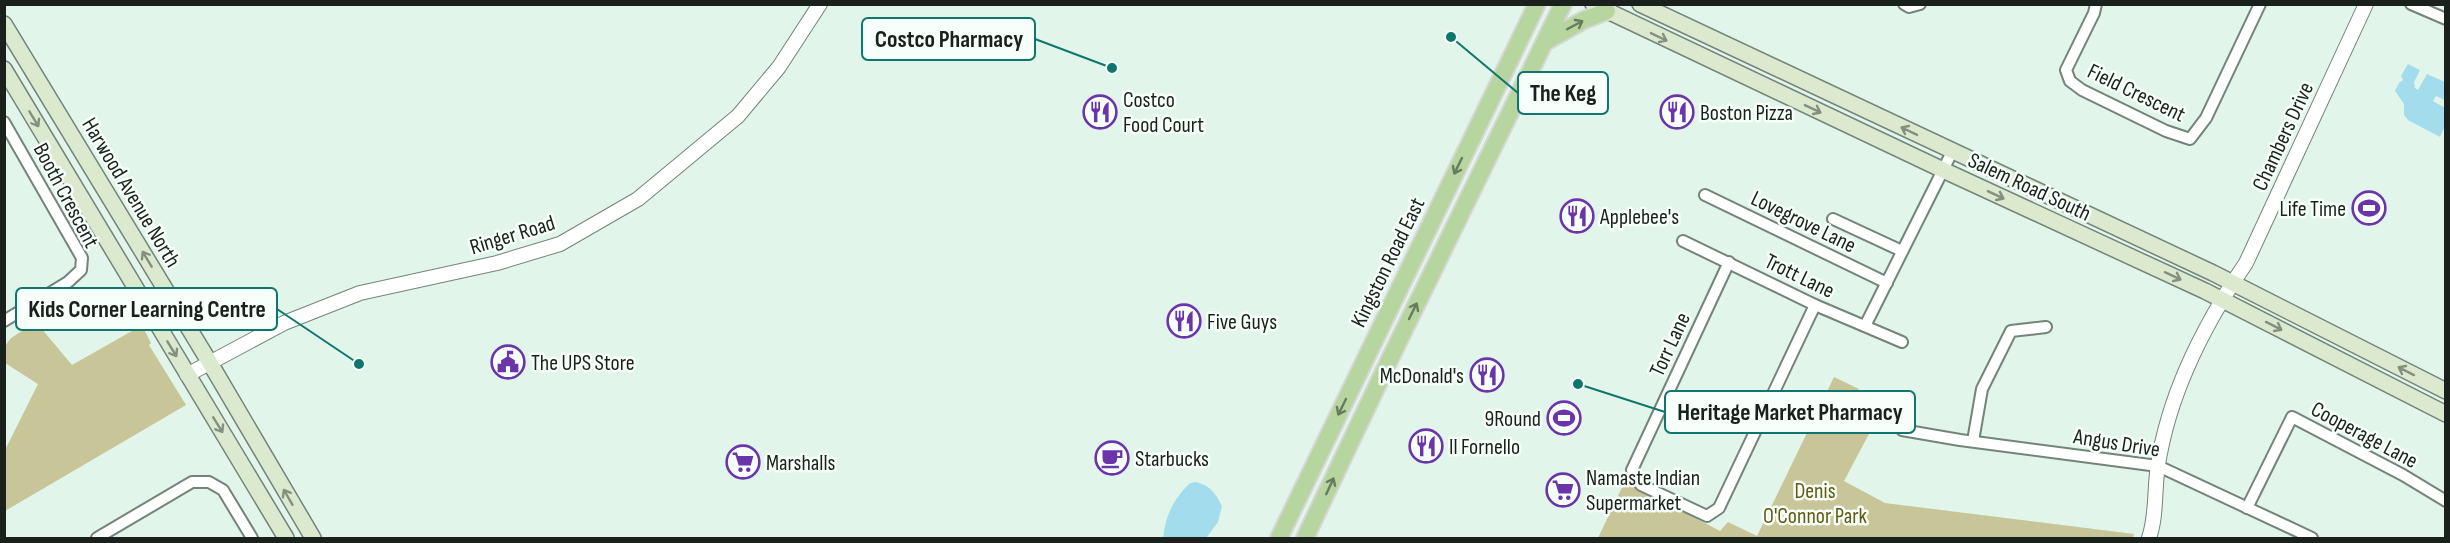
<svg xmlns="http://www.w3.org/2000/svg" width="2450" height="543" font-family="'Sofia Sans Condensed',sans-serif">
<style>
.green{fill:#c8c699}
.water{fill:#a3dcec}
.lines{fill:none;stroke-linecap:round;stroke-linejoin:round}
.minor-casing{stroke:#73847a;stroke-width:14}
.tertiary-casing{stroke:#73847a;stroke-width:16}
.secondary-casing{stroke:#73847a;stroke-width:18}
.primary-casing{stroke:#d6d7d6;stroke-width:20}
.minor{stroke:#fff;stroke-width:10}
.tertiary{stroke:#fff;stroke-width:14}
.secondary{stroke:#dbeacf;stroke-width:15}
.primary{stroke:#b6d59f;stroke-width:16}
.oneway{stroke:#687b5e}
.oneway2{stroke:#84907f}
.labels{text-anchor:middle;stroke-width:5;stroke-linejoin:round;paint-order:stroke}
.street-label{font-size:22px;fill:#1a211d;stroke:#f7fffb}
.poi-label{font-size:22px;fill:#1a211d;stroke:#f7fffb;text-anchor:start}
.park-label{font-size:22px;fill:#605a0d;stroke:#f7fffb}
.leader{fill:none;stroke:#0f766e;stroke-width:2}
.callout-dot{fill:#0f766e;stroke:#f7fffb;stroke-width:2}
.callout{fill:#f7fffb;stroke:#0f766e;stroke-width:2}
.callout-label{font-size:24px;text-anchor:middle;font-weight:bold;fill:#1a211d}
</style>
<rect width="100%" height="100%" fill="#e2f5ea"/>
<g class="green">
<polygon points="36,322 72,365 139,327 141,331 144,329 151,343 149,345 186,405 5,511 5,450 38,384 5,363 5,346 11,338"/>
<polygon points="1834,377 1859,389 1854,399 1870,432 1844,481 1885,503 2134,534 2133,538 1598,538 1625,481 1720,531 1728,522 1757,536"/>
</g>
<g class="water">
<polygon points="2408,64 2420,70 2414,82 2415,88 2418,90 2427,74 2445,82 2445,100 2436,96 2433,101 2445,108 2445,126 2440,137 2408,120 2404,115 2404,104 2395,91 2399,83 2403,80 2401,76"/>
<path d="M1196,482C1211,486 1215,493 1222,506L1218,522L1206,538H1163C1166,514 1173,500 1190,483Z"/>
</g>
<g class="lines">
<g class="minor-casing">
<g id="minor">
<polyline points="1904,4 1909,7 1920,4"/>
<polyline points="2096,4 2094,13 2066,70 2070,81 2082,90 2166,131 2190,139 2206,118 2260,4"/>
<polyline points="2411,4 2446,19"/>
<polyline points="4,122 82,258 81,270 68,282 4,321"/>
<polyline points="1705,195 1887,283"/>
<polyline points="1833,219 1902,251"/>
<polyline points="1683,241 1815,305 1902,342"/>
<polyline points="1729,262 1632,470 1641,485 1707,516 1719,508 1815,305"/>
<polyline points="1865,326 1952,152"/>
<polyline points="1902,430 1960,440 2158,466 2312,538"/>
<polyline points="1973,441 1982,389 2011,331 2046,327"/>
<polyline points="2247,508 2292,417 2403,475 2446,501"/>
<polyline points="97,538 192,482 209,482 223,490 252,538"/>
</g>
</g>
<g class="tertiary-casing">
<g id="tertiary">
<polyline points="187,375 284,323 360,293 497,263 560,244 638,199 738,116 779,67 820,4"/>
<path d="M2149,538C2157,515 2154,490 2158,465C2169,393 2205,323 2246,263L2366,4"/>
</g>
</g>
<g class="secondary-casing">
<g id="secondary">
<polyline points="1593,4 1943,170 2205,291 2446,414"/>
<polyline points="1640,4 2213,273 2446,391"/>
<polyline points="4,24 210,363 313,538"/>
<polyline points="4,69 286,538"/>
</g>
</g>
<g class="primary-casing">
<g id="primary">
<polyline points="1545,42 1584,20 1607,11"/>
<polyline points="1279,538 1537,4"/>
<polyline points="1305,538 1388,363 1563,4"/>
</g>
</g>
<use href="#minor" class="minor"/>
<use href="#tertiary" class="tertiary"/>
<use href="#secondary" class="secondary"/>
<use href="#primary" class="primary"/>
</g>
<defs><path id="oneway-shaft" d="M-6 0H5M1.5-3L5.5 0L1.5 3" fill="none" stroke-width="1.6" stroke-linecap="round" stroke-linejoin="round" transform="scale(1.5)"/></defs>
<g class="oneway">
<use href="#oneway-shaft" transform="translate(1575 25) rotate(-28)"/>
<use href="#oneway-shaft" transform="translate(1458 166) rotate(116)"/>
<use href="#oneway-shaft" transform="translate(1413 311) rotate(-64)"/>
<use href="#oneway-shaft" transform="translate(1342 407) rotate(116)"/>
<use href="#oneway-shaft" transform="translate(1330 486) rotate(-65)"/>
</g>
<g class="oneway2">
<use href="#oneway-shaft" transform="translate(1659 37) rotate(26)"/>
<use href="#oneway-shaft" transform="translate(1813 109) rotate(25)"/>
<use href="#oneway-shaft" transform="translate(34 119) rotate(59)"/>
<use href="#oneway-shaft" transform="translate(1909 131) rotate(-154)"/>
<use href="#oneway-shaft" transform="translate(1996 195) rotate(25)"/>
<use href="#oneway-shaft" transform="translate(147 259) rotate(-121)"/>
<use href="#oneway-shaft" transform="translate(2173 276) rotate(25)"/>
<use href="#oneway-shaft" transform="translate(2274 326) rotate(27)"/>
<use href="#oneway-shaft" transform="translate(172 349) rotate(59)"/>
<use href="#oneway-shaft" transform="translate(2406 371) rotate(-153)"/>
<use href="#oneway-shaft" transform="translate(218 425) rotate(58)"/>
<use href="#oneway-shaft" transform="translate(288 497) rotate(-120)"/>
</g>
<defs>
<g id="restaurant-ring" transform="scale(1.725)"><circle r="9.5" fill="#f7fffb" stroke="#6c34ab" stroke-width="1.5"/><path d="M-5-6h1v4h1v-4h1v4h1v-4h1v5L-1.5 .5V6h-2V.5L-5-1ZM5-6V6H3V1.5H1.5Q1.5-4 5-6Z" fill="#6c34ab"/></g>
<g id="stadium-ring" transform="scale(1.725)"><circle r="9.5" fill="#f7fffb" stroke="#6c34ab" stroke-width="1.5"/><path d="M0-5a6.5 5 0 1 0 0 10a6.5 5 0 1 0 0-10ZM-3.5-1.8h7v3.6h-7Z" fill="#6c34ab"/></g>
<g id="civic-ring" transform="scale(1.725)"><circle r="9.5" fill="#f7fffb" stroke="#6c34ab" stroke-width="1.5"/><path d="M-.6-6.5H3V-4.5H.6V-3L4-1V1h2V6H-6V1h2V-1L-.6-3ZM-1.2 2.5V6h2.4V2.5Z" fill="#6c34ab"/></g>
<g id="cafe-ring" transform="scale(1.725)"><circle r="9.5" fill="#f7fffb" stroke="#6c34ab" stroke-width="1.5"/><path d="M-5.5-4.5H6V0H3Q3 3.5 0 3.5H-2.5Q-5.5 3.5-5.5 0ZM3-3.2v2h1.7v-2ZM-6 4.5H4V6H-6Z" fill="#6c34ab"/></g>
<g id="supermarket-ring" transform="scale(1.725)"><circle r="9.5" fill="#f7fffb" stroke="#6c34ab" stroke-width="1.5"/><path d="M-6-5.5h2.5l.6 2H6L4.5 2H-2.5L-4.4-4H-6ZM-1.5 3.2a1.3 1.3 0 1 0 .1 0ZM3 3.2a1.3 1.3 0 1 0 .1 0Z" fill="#6c34ab"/></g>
</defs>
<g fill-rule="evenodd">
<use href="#restaurant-ring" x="1100" y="112"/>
<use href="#restaurant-ring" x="1677" y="112"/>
<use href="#stadium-ring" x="2369" y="208"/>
<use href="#restaurant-ring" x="1577" y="216"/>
<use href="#restaurant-ring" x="1184" y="321"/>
<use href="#civic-ring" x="508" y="362"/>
<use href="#restaurant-ring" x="1487" y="375"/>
<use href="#stadium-ring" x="1564" y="418"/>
<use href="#restaurant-ring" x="1426" y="446"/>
<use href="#cafe-ring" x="1112" y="458"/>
<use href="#supermarket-ring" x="743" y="462"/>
<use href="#supermarket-ring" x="1563" y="490"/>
</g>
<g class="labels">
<g class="street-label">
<text transform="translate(2137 92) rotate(26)" y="8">Field Crescent</text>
<text transform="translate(2282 136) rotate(-65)" y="8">Chambers Drive</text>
<text transform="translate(2030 186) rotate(25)" y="8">Salem Road South</text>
<text transform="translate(132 192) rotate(59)" y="8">Harwood Avenue North</text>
<text transform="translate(67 195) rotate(62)" y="8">Booth Crescent</text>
<text transform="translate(1804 221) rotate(26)" y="8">Lovegrove Lane</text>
<text transform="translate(512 234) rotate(-17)" y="8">Ringer Road</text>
<text transform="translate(1387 262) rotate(-64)" y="8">Kingston Road East</text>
<text transform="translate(1800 275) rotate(26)" y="8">Trott Lane</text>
<text transform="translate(1669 344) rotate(-65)" y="8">Torr Lane</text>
<text transform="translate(2365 434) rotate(28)" y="8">Cooperage Lane</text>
<text transform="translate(2117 442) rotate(9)" y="8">Angus Drive</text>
</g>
<g class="poi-label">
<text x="1123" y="107">Costco<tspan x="1123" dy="25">Food Court</tspan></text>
<text x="1700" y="120">Boston Pizza</text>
<text x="2346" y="216" text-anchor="end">Life Time</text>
<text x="1600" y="224">Applebee's</text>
<text x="1207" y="329">Five Guys</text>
<text x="531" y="370">The UPS Store</text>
<text x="1464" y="383" text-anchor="end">McDonald's</text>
<text x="1541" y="426" text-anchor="end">9Round</text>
<text x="1449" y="454">Il Fornello</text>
<text x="1135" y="466">Starbucks</text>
<text x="766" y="470">Marshalls</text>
<text x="1586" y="485">Namaste Indian<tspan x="1586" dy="25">Supermarket</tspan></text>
</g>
<g class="park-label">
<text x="1815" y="498">Denis<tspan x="1815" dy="25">O'Connor Park</tspan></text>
</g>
</g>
<path class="leader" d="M1112 68L1035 39M1451 37L1518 93M359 364L277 309M1578 384L1665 412"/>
<g class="callout-dot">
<circle cx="1112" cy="68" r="6"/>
<circle cx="1451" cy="37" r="6"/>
<circle cx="359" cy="364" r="6"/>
<circle cx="1578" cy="384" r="6"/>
</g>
<g class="callout">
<rect x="862" y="18" width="173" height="42" rx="6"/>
<rect x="1518" y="72" width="90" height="42" rx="6"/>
<rect x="16" y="288" width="261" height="42" rx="6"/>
<rect x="1665" y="391" width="250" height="42" rx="6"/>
</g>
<g class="callout-label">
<text x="949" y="47">Costco Pharmacy</text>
<text x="1563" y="101">The Keg</text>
<text x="147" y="317">Kids Corner Learning Centre</text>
<text x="1790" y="420">Heritage Market Pharmacy</text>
</g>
<rect width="2450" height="543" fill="none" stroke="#1a211d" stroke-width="12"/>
</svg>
